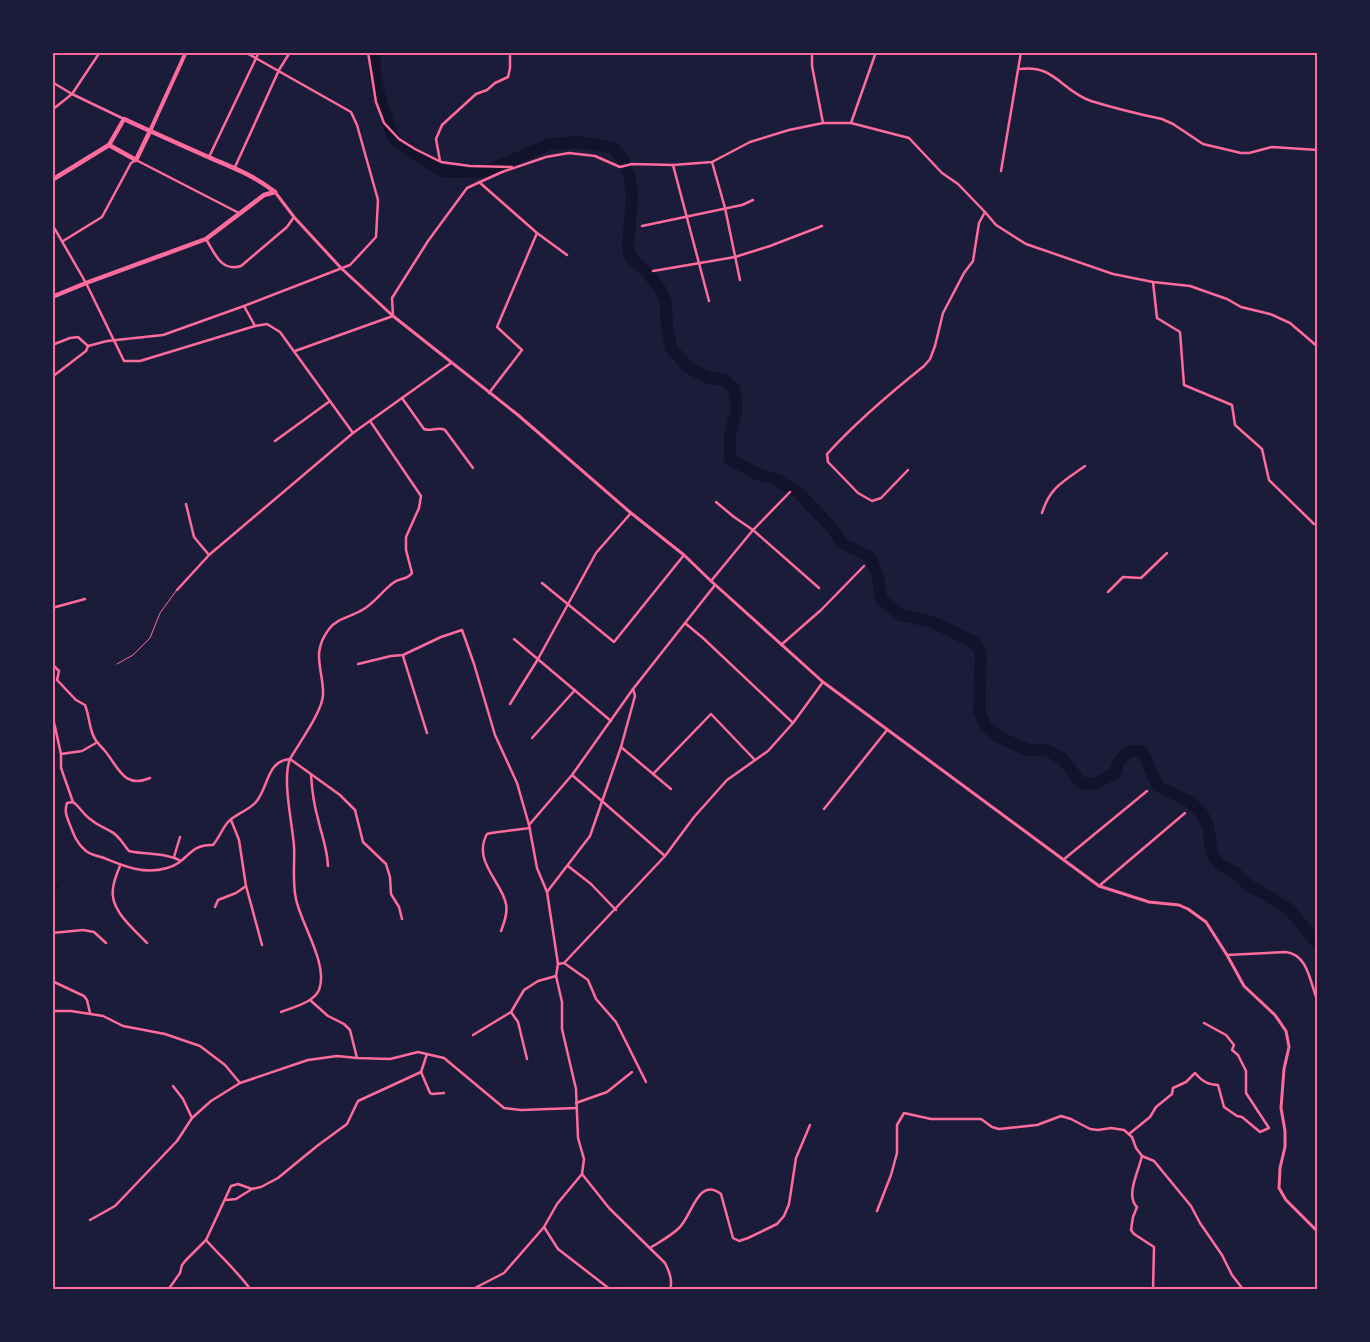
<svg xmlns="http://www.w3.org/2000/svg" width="1370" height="1342" font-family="Manrope,sans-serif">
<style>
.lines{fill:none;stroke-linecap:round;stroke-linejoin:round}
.stream{stroke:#12122b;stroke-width:2}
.river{stroke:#12122b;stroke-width:12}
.service{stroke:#ff6b9d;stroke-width:1}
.minor{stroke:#ff6b9d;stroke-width:2.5}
.tertiary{stroke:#ff6b9d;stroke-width:3}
.secondary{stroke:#ff6b9d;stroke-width:4}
.primary{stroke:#ff6b9d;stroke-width:4.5}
.neatline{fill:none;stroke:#ff6b9d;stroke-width:2}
</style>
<rect width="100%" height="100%" fill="#1b1b3a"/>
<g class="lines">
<polyline class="stream" points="52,896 59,883"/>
<polyline class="river" points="374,52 375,75 382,105 393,137 400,144 424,160 445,172 487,171 550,144 578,142 614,148 623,160 630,179 632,197 628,246 630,257 648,273 662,292 666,304 667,326 671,348 688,367 706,377 724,380 734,389 737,409 730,434 730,459 757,474 775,479 798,492 833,529 842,543 870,557 878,576 881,599 901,615 932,622 974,642 981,653 979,710 986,727 999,737 1028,750 1046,750 1063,759 1081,783 1095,784 1115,773 1118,762 1129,751 1142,751 1158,786 1190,802 1201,812 1208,826 1212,854 1219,864 1235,873 1251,887 1268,896 1290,910 1318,944"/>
<polyline class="service" points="117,664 133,655 150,638 160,613 176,591"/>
<g class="minor">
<polyline points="368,52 376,102 384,123 399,139 415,149 441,162 470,166 512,167"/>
<polyline points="812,52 812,66 823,123"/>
<path d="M1019,69C1055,64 1060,90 1091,101C1114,108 1138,114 1162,119L1173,124L1203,144L1241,153H1249L1272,147L1318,150"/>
<polyline points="52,82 72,94 124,119"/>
<polyline points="52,110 72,94 100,52"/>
<polyline points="851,123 876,52"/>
<polyline points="209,157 259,52"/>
<polyline points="440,161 436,139 442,125 476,94 487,90 495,83 508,77 510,68 510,52"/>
<polyline points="712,162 725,208 740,280"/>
<polyline points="673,165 709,301"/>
<polyline points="235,167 279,70 290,52"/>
<polyline points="1001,171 1021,52"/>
<polyline points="479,182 537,233 567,255"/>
<polyline points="52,224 86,283 124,361 140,361 255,326 267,324 280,332 353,433"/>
<polyline points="642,226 742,205 753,200"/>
<path d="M206,239C215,254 221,272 241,266L287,227L294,217"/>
<polyline points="63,241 102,217 131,163 136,160 239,213"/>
<polyline points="653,271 735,257 770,246 822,226"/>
<polyline points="1153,282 1157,318 1180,332 1184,385 1232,405 1235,425 1262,449 1269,480 1314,524"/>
<polyline points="244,306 255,326"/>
<polyline points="52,345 70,338 78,337 88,346"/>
<polyline points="88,346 107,341 163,335 244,306 350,265 376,237 378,200 357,125 351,112 245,52"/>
<polyline points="295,351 393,316 392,298 428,241 467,188 502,172 546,157 569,153 595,156 620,167 632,164 673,165 712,162 750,142 789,130 823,123 851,123 909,138 942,173 958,184 985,212 996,225 1026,244 1113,274 1153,282 1190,286 1227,299 1241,307 1270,314 1290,323 1318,347"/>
<polyline points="52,377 86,351 88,346"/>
<polyline points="489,393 522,350 497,327 537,233"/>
<path d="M402,398L424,429C431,432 438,426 445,430L473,468"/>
<polyline points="275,441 330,401"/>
<path d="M908,470L881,498L872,501L858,493L828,462L827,454C857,421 889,394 924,366L930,359L935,346L943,313L964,273L973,261L979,223L985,212"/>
<polyline points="790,492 753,530 819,588"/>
<polyline points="186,504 194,537 209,555"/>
<path d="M1042,513C1050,487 1064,481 1085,466"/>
<polyline points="711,581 753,530 734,517 716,502"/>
<polyline points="542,583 614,642 684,555"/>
<polyline points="177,590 209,555 353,433 451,363"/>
<polyline points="1108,592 1123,577 1141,578 1167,553"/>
<polyline points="52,608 85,599"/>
<polyline points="685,623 703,638 793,723"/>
<polyline points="514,639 611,721"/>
<polyline points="781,645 821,610 864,566"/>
<polyline points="403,656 427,733"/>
<path d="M52,664L59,671L57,680L76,700L85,705C89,715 89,725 93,735C96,743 100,745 105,751C119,768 124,789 150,778"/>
<polyline points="358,664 391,656 403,655 441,637 462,630 474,664 495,735 517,783 529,825 537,868 547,892 558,964 556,976 562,1002 562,1029 576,1089 578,1138 584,1159 582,1174 557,1204 544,1227 504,1273 471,1290"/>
<polyline points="510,704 538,659 596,553 631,513"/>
<polyline points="53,718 61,754"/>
<polyline points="532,738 575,690"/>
<polyline points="621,747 671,789"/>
<polyline points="653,774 711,714 754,759"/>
<path d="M311,775C312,791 314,805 318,819C322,837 327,847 328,866"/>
<polyline points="572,775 665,856"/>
<polyline points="73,802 61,768 61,754 82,751 96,743"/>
<polyline points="824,809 887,730"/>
<polyline points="231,820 239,840 246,886 262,945"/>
<polyline points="529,825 572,775 633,689 715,585"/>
<polyline points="174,857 180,837"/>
<polyline points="1063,860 1147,791"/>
<path d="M181,861C165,852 146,855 129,851C123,844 119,835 110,831C102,826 98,826 90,819C83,814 80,807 73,802L67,803C64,812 67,817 70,825C74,835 77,844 86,851C91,855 98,856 104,858C124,866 144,875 167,868C188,863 188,844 213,845C219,838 222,829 228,822C235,814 248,811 256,802C269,787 266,761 290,759L340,795L355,810L363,842L386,864L390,877L391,894L399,907L402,919"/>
<path d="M120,866C117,873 114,881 113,888C109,910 134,929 147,943"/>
<polyline points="568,866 591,884 616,910"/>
<polyline points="1099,886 1185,813"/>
<polyline points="547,892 590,836 621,747 635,696 633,689"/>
<polyline points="215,907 218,900 236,893 246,886"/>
<path d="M501,931C504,923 508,913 506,904C502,882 472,861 487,834L491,833L530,828"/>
<polyline points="52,933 83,930 94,932 106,943"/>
<path d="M1227,955L1286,952C1309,955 1310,984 1318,1002"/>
<polyline points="564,963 588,980 596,999 616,1022 646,1082"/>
<polyline points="558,964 564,963 665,856 694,817 727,780 768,751 793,723 823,682"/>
<polyline points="52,981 84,996 87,1000 90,1013"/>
<polyline points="310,1000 328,1016 344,1024 350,1030 357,1058"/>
<polyline points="52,1011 71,1011 103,1016 123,1026 165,1034 200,1046 225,1065 240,1083"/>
<path d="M281,1012C293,1007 313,1003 319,990C329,965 301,924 296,899C292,881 295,863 294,846C292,821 282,780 290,759C299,743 322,712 323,695C324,670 310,654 329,629C337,618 351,617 362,610C374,604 382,591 393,583C400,577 406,581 412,573L406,550V537L419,508L421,496L370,421"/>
<polyline points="511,1012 518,1022 527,1059"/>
<polyline points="473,1035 511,1012 524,990 538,981 556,976"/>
<polyline points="421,1072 430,1093 432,1094 444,1093"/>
<polyline points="173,1086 183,1099 192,1118"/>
<polyline points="576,1103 607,1092 632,1072"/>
<path d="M1129,1134L1150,1117L1156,1107L1172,1094L1173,1088L1186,1082L1195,1073C1202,1081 1208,1085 1218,1085L1224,1107L1237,1116L1242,1117L1260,1132L1269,1128L1246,1093V1071L1238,1055L1232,1050L1234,1045L1226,1035L1204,1023"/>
<polyline points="1142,1156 1154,1161 1191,1206 1200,1223 1222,1255 1232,1275 1242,1288"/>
<path d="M582,1174L609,1208L665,1263C669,1271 673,1280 670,1290"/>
<polyline points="226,1200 236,1199 252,1189"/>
<path d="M877,1211L891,1175L897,1153V1125L904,1113L931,1119H981L992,1127L999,1129L1037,1125L1061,1116L1071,1119L1090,1129L1098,1130L1111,1128L1124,1130L1132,1137L1136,1148L1142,1156C1139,1170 1125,1196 1137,1207L1133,1217L1131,1230L1134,1234L1154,1247L1153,1290"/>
<polyline points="90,1220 115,1206 177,1141 192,1118 211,1101 240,1083 308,1060 337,1056 357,1058 390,1059 418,1052 444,1058 504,1108 521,1110 577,1108"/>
<polyline points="544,1227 558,1249 611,1290"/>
<path d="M206,1240C221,1257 237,1271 251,1290"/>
<path d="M650,1248C659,1242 671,1236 679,1228C692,1216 698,1176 721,1194L733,1238L739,1241L748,1238L777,1224L784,1216L789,1204L796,1158L810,1125"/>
<polyline points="168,1290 180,1273 182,1265 186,1260 206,1240 231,1186 238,1184 252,1189 261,1187 278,1178 317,1146 347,1124 358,1101 421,1072 427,1054"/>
</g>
<polyline class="tertiary" points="275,192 294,217 341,268 393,316 518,415 631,513 684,555 711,581 823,682 1099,886 1149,902 1179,905 1188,909 1206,922 1227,955 1244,986 1275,1015 1286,1031 1289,1047 1284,1069 1281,1108 1285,1131 1285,1147 1280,1168 1279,1188 1286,1200 1318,1232"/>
<polyline class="secondary" points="150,131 186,52"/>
<g class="primary">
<polyline points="109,145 136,160 150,131"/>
<path d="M52,180L109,145L124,119C152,132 179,144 206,156C233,168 252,174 275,192"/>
<polyline points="52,297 86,283 206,239 264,195 275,192"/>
</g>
</g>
<rect width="1370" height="1342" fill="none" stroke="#1b1b3a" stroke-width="108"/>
<rect x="54" y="54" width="1262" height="1234" class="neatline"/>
</svg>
